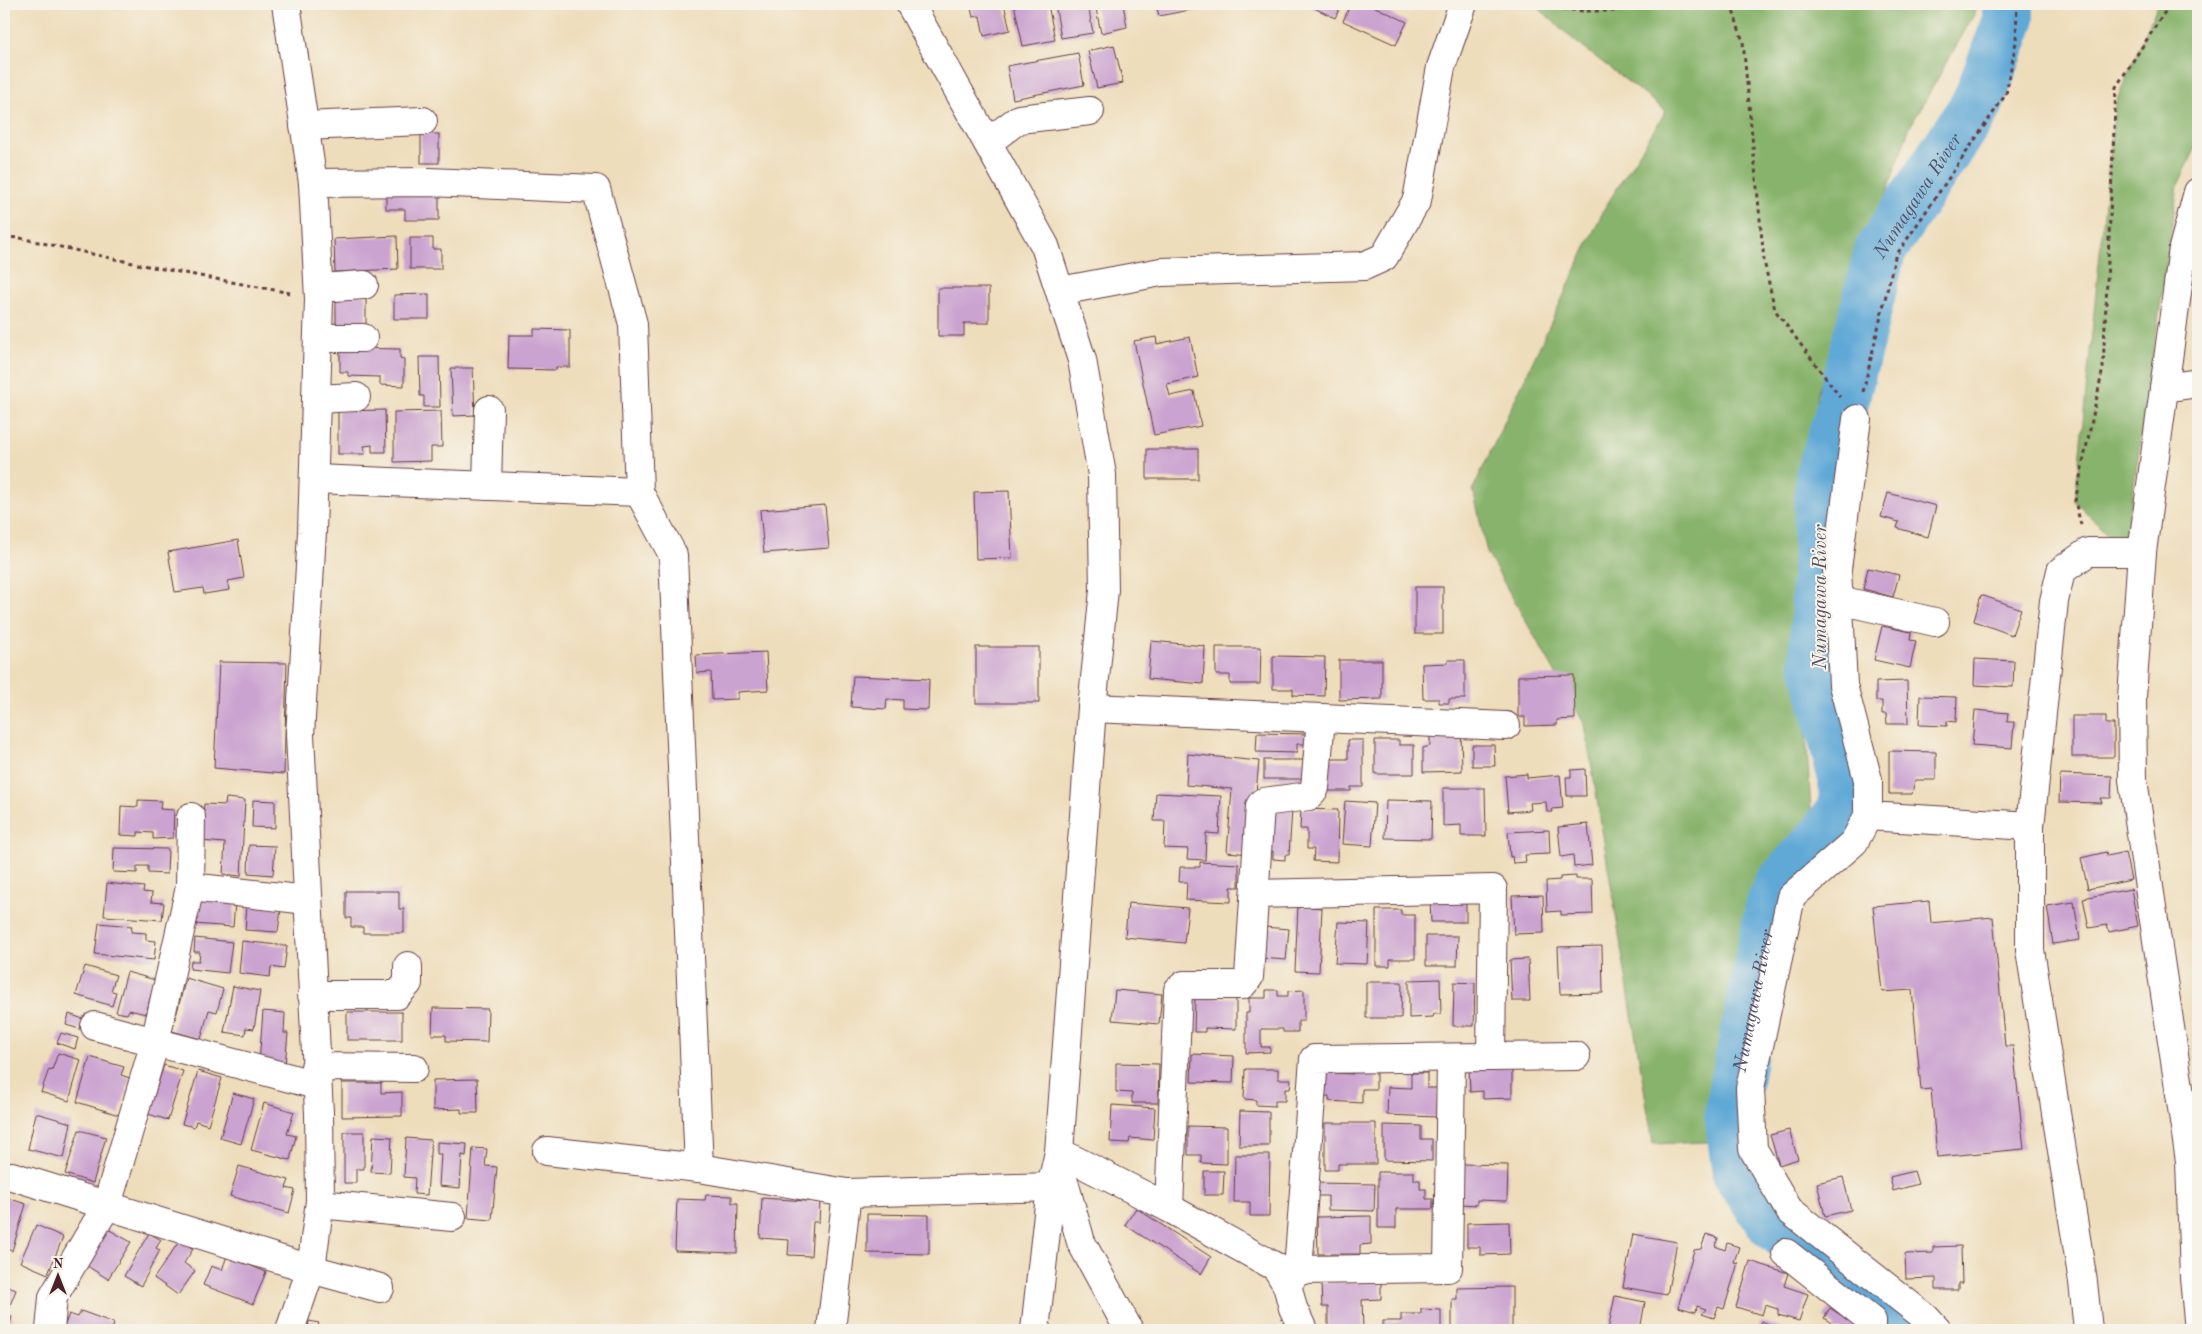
<svg xmlns="http://www.w3.org/2000/svg" width="2202" height="1334" font-family="'Old Standard TT',serif">
<style>
.forest{fill:#88b36c;stroke:#69694c}
.lines{fill:none;stroke-linecap:round;stroke-linejoin:round}
.river{stroke:#60a9d7;stroke-width:52}
.building{fill:#cba3d0}
.minor-casing{stroke:#633c41;stroke-width:30}
.path{stroke:#633c41;stroke-width:3;stroke-dasharray:4 4;stroke-linecap:butt}
.minor{stroke:#fff;stroke-width:28}
.labels{text-anchor:middle;stroke-width:4;stroke-linejoin:round;paint-order:stroke}
.water-label{font-size:19px;font-style:italic;fill:#524f67;stroke:#f7f3e8}
</style>
<rect width="100%" height="100%" fill="#f7f3e8"/>
<filter id="ink" filterUnits="userSpaceOnUse"><feTurbulence type="fractalNoise" baseFrequency=".02" numOctaves="2"/><feDisplacementMap in="SourceGraphic" scale="10" xChannelSelector="R" yChannelSelector="G"/><feConvolveMatrix kernelMatrix="1 2 1 2 8 2 1 2 1" color-interpolation-filters="sRGB"/></filter>
<filter id="wash" filterUnits="userSpaceOnUse"><feTurbulence type="fractalNoise" baseFrequency=".0096" numOctaves="4" result="noise"/><feDisplacementMap in="SourceGraphic" scale="20" xChannelSelector="R" yChannelSelector="G"/><feGaussianBlur stdDeviation="1.12" result="paint"/><feColorMatrix in="noise" values="0 0 0 0 0 0 0 0 0 0 0 0 0 0 0 0 0 1.4 0 .05"/><feComposite in="paint" operator="in"/></filter>
<g filter="url(#wash)">
<rect width="100%" height="100%" fill="#edb"/>
<g class="forest">
<polygon points="1534,4 1980,4 1909,129 1817,395 1806,735 1812,823 1771,907 1724,1022 1734,1141 1653,1144 1585,725 1487,553 1473,489 1604,209 1666,111 1576,42"/>
<polygon points="2158,4 2198,4 2198,143 2178,185 2124,552 2075,501 2115,104"/>
</g>
<g class="lines">
<path class="river" id="s1" d="M1911,1330L1823,1259L1773,1224L1738,1173L1730,1114L1771,907L1778,888L1824,836L1845,807L1844,778L1815,663L1821,476L1838,422L1880,251L1978,102L2008,23V4"/>
</g>
<g id="blocks">
<g class="building">
<polygon points="970,4 1004,4 1010,30 984,36 980,16 973,17"/>
<polygon points="1014,4 1048,4 1055,40 1023,46"/>
<polygon points="1055,4 1088,4 1093,33 1061,38"/>
<polygon points="1095,4 1123,4 1127,27 1101,33"/>
<polygon points="1156,4 1215,4 1215,5 1159,16"/>
<polygon points="1306,4 1342,4 1335,18"/>
<polygon points="1351,4 1369,4 1407,22 1396,45 1343,21"/>
<polygon points="1114,45 1123,83 1097,88 1088,51"/>
<polygon points="1078,53 1084,85 1013,99 1007,66"/>
<rect x="421" y="134" width="18" height="29"/>
<polygon points="439,190 439,220 405,220 405,209 386,209 386,191"/>
<polygon points="397,236 398,269 335,272 334,239"/>
<polygon points="410,238 433,238 433,249 441,249 441,269 410,269"/>
<polygon points="938,288 989,288 989,323 964,323 964,336 938,336"/>
<polygon points="429,294 429,319 394,319 394,295"/>
<rect x="336" y="295" width="30" height="32"/>
<polygon points="534,329 570,330 570,367 556,367 556,370 508,369 509,335 534,335"/>
<polygon points="1156,337 1157,344 1190,337 1198,377 1167,384 1170,396 1194,391 1201,426 1154,435 1134,341"/>
<polygon points="340,348 400,349 400,358 404,359 404,386 380,385 380,377 348,376 348,372 340,372"/>
<polygon points="419,357 439,357 440,407 424,407 424,396 420,396"/>
<polygon points="451,368 473,368 475,415 453,416"/>
<polygon points="385,410 386,452 372,452 372,445 364,446 365,454 338,454 338,411"/>
<polygon points="441,411 442,447 431,447 431,461 394,462 394,412"/>
<rect x="1147" y="449" width="51" height="30"/>
<polygon points="1009,491 1012,558 976,559 974,492"/>
<polygon points="1888,493 1936,506 1928,537 1897,528 1899,522 1881,517"/>
<polygon points="825,505 829,548 764,553 760,510"/>
<polygon points="238,540 244,578 228,581 230,590 204,594 203,588 175,592 168,552"/>
<polygon points="1868,568 1899,575 1893,597 1863,589"/>
<rect x="1415" y="587" width="28" height="47"/>
<polygon points="1981,595 2021,609 2012,635 1974,621"/>
<polygon points="1882,626 1911,632 1910,640 1916,641 1910,668 1874,660"/>
<polygon points="1151,641 1205,646 1203,684 1148,679"/>
<rect x="976" y="647" width="63" height="56"/>
<polygon points="1216,647 1261,647 1260,684 1230,684 1230,675 1216,675"/>
<polygon points="766,652 768,690 738,692 738,699 712,700 711,672 697,673 696,655"/>
<polygon points="1273,656 1325,657 1324,696 1293,695 1293,689 1273,689"/>
<polygon points="1975,659 2014,661 2013,687 1974,685"/>
<polygon points="1339,660 1382,660 1382,699 1339,700"/>
<polygon points="1448,660 1465,660 1465,699 1449,699 1449,703 1439,703 1439,699 1423,699 1422,664 1448,663"/>
<polygon points="219,662 287,663 284,774 214,768"/>
<polygon points="1574,675 1575,719 1557,720 1557,725 1525,726 1525,717 1518,717 1518,676"/>
<polygon points="853,676 929,679 928,710 903,709 903,700 887,699 886,709 851,707"/>
<polygon points="1907,681 1908,724 1887,724 1886,714 1882,714 1882,701 1876,701 1876,682"/>
<polygon points="1920,696 1957,697 1956,722 1947,721 1947,726 1919,725"/>
<polygon points="1975,710 2008,713 2007,722 2014,722 2012,748 1972,745"/>
<polygon points="2072,716 2106,716 2106,724 2114,724 2114,757 2072,757"/>
<polygon points="1461,731 1462,771 1423,772 1423,748 1430,746 1430,732"/>
<polygon points="1257,733 1310,734 1310,744 1297,744 1297,753 1256,752"/>
<polygon points="1348,740 1363,740 1363,787 1351,787 1351,791 1328,791 1324,759 1348,759"/>
<polygon points="1375,740 1399,740 1399,745 1414,745 1414,774 1375,774"/>
<polygon points="1472,745 1494,745 1495,766 1472,766"/>
<polygon points="1889,751 1936,752 1936,780 1915,780 1912,794 1889,794"/>
<polygon points="1188,754 1259,761 1250,854 1227,852 1232,789 1186,785"/>
<rect x="1264" y="760" width="43" height="19"/>
<polygon points="1585,769 1586,796 1567,796 1566,777 1571,777 1571,770"/>
<polygon points="1527,774 1527,778 1560,775 1563,808 1552,809 1553,812 1547,812 1546,802 1530,803 1531,810 1508,812 1505,776"/>
<polygon points="2060,774 2112,776 2111,798 2100,798 2102,803 2059,802"/>
<polygon points="1443,788 1485,788 1486,836 1461,836 1461,825 1443,826"/>
<polygon points="1156,793 1221,796 1219,834 1206,833 1205,860 1187,859 1188,849 1164,848 1165,821 1154,821"/>
<polygon points="226,798 245,800 241,876 223,874 225,843 201,841 204,804 225,805"/>
<polygon points="138,800 161,801 160,809 174,810 173,838 153,839 153,833 138,832 138,836 120,835 121,806 138,807"/>
<polygon points="253,800 275,801 275,828 252,827"/>
<polygon points="1386,800 1432,801 1431,839 1385,838"/>
<polygon points="1345,801 1375,803 1372,846 1342,844"/>
<polygon points="1270,808 1292,809 1289,855 1285,855 1285,860 1273,859 1273,851 1268,851"/>
<polygon points="1301,809 1338,810 1337,862 1313,861 1314,849 1307,849 1307,829 1300,829"/>
<polygon points="1588,824 1592,865 1574,867 1573,855 1561,857 1558,827"/>
<polygon points="1549,830 1550,854 1525,855 1526,862 1513,863 1512,856 1510,857 1508,832"/>
<polygon points="249,845 275,846 273,875 248,873"/>
<polygon points="114,848 168,849 167,874 148,873 148,866 137,866 137,873 113,872"/>
<polygon points="2106,852 2107,856 2125,852 2131,880 2088,889 2081,858"/>
<polygon points="1200,862 1239,864 1239,887 1231,887 1231,902 1186,900 1187,882 1179,882 1180,867 1200,867"/>
<polygon points="1576,876 1576,879 1592,879 1593,914 1561,915 1561,911 1547,912 1546,881 1560,880 1560,877"/>
<polygon points="107,883 144,887 143,892 152,893 151,902 164,903 162,920 104,916"/>
<polygon points="2131,889 2138,926 2109,932 2107,925 2089,928 2083,898"/>
<polygon points="346,891 399,891 399,909 404,909 404,933 363,933 363,927 351,927 351,918 346,918"/>
<polygon points="1543,895 1544,933 1514,934 1512,896"/>
<polygon points="197,898 235,902 233,927 194,924"/>
<polygon points="1466,899 1466,922 1431,922 1430,900"/>
<polygon points="1929,901 1931,923 1993,917 2005,1046 2013,1046 2024,1149 1937,1157 1931,1089 1921,1090 1912,990 1882,992 1873,906"/>
<polygon points="2074,902 2080,940 2053,944 2047,906"/>
<polygon points="1128,903 1188,908 1184,943 1125,937"/>
<polygon points="247,905 281,908 278,932 245,930"/>
<polygon points="1298,906 1322,908 1319,972 1295,971"/>
<polygon points="1376,910 1401,910 1401,915 1415,915 1415,959 1390,959 1390,966 1376,966"/>
<polygon points="1338,922 1369,923 1367,964 1335,963"/>
<polygon points="99,923 132,926 131,932 146,933 146,940 156,941 154,960 95,954"/>
<polygon points="1263,927 1289,929 1286,960 1261,958"/>
<polygon points="1426,936 1458,936 1457,966 1426,966"/>
<polygon points="195,938 232,942 228,973 190,969 191,961 199,961 200,952 194,952"/>
<polygon points="242,941 287,946 284,969 271,967 270,977 239,973"/>
<polygon points="1602,946 1603,993 1560,994 1558,947"/>
<polygon points="1528,959 1530,1001 1512,1001 1510,960"/>
<polygon points="85,966 116,975 111,991 116,992 112,1006 76,995"/>
<polygon points="127,972 155,980 146,1014 129,1010 127,1014 116,1012"/>
<polygon points="186,978 223,989 217,1012 209,1010 201,1039 172,1031"/>
<polygon points="1440,979 1441,1014 1434,1014 1433,1017 1409,1018 1409,980"/>
<polygon points="1366,982 1402,982 1401,1018 1366,1018"/>
<polygon points="1454,982 1475,983 1474,1026 1453,1026"/>
<polygon points="233,986 260,991 254,1029 246,1028 245,1035 224,1032"/>
<polygon points="1115,990 1162,994 1159,1024 1112,1020"/>
<polygon points="1266,990 1278,990 1278,996 1288,996 1288,991 1304,990 1304,1021 1298,1021 1298,1032 1283,1032 1283,1029 1261,1029 1261,1047 1270,1047 1270,1052 1246,1053 1246,1013 1249,1013 1249,998 1266,998"/>
<polygon points="1195,997 1236,998 1236,1029 1205,1028 1205,1032 1194,1032"/>
<polygon points="433,1008 488,1009 487,1042 446,1041 446,1035 432,1035"/>
<polygon points="263,1011 285,1013 284,1033 288,1033 285,1065 259,1063"/>
<rect x="347" y="1012" width="55" height="28"/>
<polygon points="69,1014 86,1020 83,1030 66,1025"/>
<polygon points="61,1033 78,1038 75,1049 57,1043"/>
<polygon points="58,1053 81,1060 69,1101 41,1092 49,1069 52,1070"/>
<polygon points="1192,1054 1234,1056 1233,1083 1191,1082"/>
<polygon points="90,1057 124,1067 121,1075 130,1078 119,1115 77,1102"/>
<polygon points="1116,1063 1159,1064 1158,1103 1132,1103 1132,1093 1116,1092"/>
<polygon points="164,1065 183,1071 168,1120 148,1114"/>
<polygon points="1512,1067 1512,1098 1483,1099 1483,1091 1470,1092 1469,1068"/>
<polygon points="1353,1068 1376,1069 1376,1089 1362,1089 1362,1103 1329,1101 1329,1096 1325,1096 1326,1073 1353,1074"/>
<polygon points="1245,1069 1278,1069 1278,1079 1291,1079 1290,1089 1285,1089 1285,1101 1275,1101 1275,1106 1256,1105 1256,1100 1244,1099"/>
<polygon points="198,1071 222,1078 208,1125 196,1121 194,1127 182,1124"/>
<polygon points="1411,1073 1427,1073 1427,1088 1438,1088 1437,1117 1387,1115 1388,1087 1411,1088"/>
<polygon points="477,1079 478,1113 461,1113 461,1109 433,1110 433,1080"/>
<polygon points="342,1083 381,1083 381,1093 402,1092 402,1116 342,1117"/>
<polygon points="233,1093 254,1099 241,1144 220,1138"/>
<polygon points="264,1103 294,1112 287,1134 296,1136 290,1160 251,1150"/>
<polygon points="1112,1105 1155,1108 1153,1140 1130,1138 1129,1143 1110,1142"/>
<polygon points="1240,1111 1269,1112 1269,1146 1239,1146"/>
<polygon points="36,1113 71,1123 64,1158 28,1149"/>
<polygon points="1325,1123 1376,1123 1376,1164 1338,1164 1338,1170 1325,1170"/>
<polygon points="1384,1125 1421,1126 1421,1139 1432,1139 1432,1161 1384,1160"/>
<polygon points="1188,1126 1227,1127 1227,1164 1201,1163 1201,1155 1188,1155"/>
<polygon points="79,1130 106,1137 93,1183 65,1174"/>
<polygon points="1789,1130 1798,1159 1779,1165 1770,1135"/>
<polygon points="344,1132 364,1132 364,1169 356,1169 356,1183 344,1183"/>
<polygon points="373,1136 392,1137 390,1173 371,1172"/>
<polygon points="406,1138 431,1140 427,1195 414,1194 415,1178 404,1177"/>
<polygon points="437,1142 467,1144 466,1156 462,1155 460,1188 439,1186 441,1154 437,1154"/>
<polygon points="473,1148 487,1149 485,1166 497,1167 492,1220 468,1218"/>
<polygon points="1235,1155 1270,1155 1269,1216 1250,1216 1250,1202 1234,1202"/>
<polygon points="1463,1164 1508,1165 1507,1201 1477,1200 1477,1205 1462,1204"/>
<polygon points="239,1166 289,1180 286,1188 295,1190 289,1213 230,1196"/>
<polygon points="1204,1171 1224,1171 1223,1195 1204,1195"/>
<polygon points="1914,1171 1918,1184 1893,1191 1890,1177"/>
<polygon points="1378,1172 1414,1172 1414,1180 1420,1180 1420,1189 1426,1189 1426,1199 1433,1199 1433,1209 1396,1209 1396,1228 1378,1228"/>
<polygon points="1843,1177 1851,1210 1825,1216 1817,1183"/>
<polygon points="1315,1183 1375,1184 1374,1211 1328,1210 1328,1196 1315,1196"/>
<polygon points="706,1195 732,1196 732,1203 738,1203 737,1253 675,1251 677,1199 705,1200"/>
<polygon points="4,1197 26,1204 12,1251 4,1248"/>
<polygon points="762,1198 820,1202 819,1222 813,1222 811,1256 788,1255 789,1240 760,1238"/>
<polygon points="1136,1208 1211,1257 1201,1274 1125,1225"/>
<polygon points="867,1214 929,1215 929,1254 867,1253"/>
<polygon points="1371,1216 1371,1244 1360,1245 1360,1254 1318,1254 1317,1217"/>
<polygon points="1509,1222 1510,1254 1480,1255 1480,1247 1467,1247 1467,1223"/>
<polygon points="36,1225 63,1237 48,1274 20,1262"/>
<polygon points="106,1228 131,1242 108,1279 84,1264"/>
<polygon points="149,1233 161,1240 156,1248 160,1250 141,1286 124,1276"/>
<polygon points="1633,1234 1677,1242 1667,1295 1623,1287"/>
<polygon points="1706,1234 1718,1238 1715,1246 1725,1250 1727,1243 1739,1247 1734,1262 1738,1263 1724,1309 1718,1307 1714,1318 1702,1314 1706,1309 1697,1306 1696,1312 1678,1307 1694,1250 1701,1249"/>
<polygon points="180,1240 193,1249 184,1263 195,1271 178,1295 154,1278"/>
<polygon points="1961,1246 1962,1283 1958,1283 1958,1290 1936,1290 1936,1278 1906,1279 1905,1254 1933,1253 1933,1247"/>
<polygon points="227,1256 266,1272 253,1304 203,1285 211,1266 222,1270"/>
<polygon points="1750,1261 1788,1273 1784,1286 1808,1294 1799,1321 1778,1315 1778,1309 1765,1305 1762,1315 1736,1307"/>
<polygon points="1381,1282 1381,1299 1362,1300 1363,1330 1328,1330 1328,1307 1322,1307 1321,1283"/>
<polygon points="4,1285 16,1290 6,1315 12,1317 10,1324 4,1322"/>
<polygon points="1512,1287 1512,1328 1452,1330 1452,1299 1457,1299 1457,1288"/>
<polygon points="1615,1296 1645,1302 1640,1330 1608,1330"/>
<polygon points="1830,1308 1859,1327 1857,1330 1832,1330 1835,1326 1824,1318"/>
<polygon points="1421,1309 1441,1310 1441,1330 1383,1330 1383,1321 1401,1321 1401,1314 1421,1314"/>
<polygon points="81,1311 114,1323 112,1330 63,1330 69,1314 78,1317"/>
<polygon points="309,1321 319,1323 317,1328 323,1330 308,1330"/>
<polygon points="1761,1321 1785,1330 1757,1330"/>
</g>
</g>
</g>
<g filter="url(#ink)">
<use href="#blocks" fill-opacity="0" stroke="#633c41" stroke-width="1"/>
<g class="lines">
<g class="minor-casing">
<g id="minor">
<polyline points="286,4 313,183 319,299 312,532 300,735 319,1113 320,1201 311,1269 290,1330"/>
<polyline points="910,4 1045,246 1082,360 1102,475 1104,590 1092,708 1059,1152 1051,1187 1035,1330"/>
<polyline points="304,126 423,121"/>
<polyline points="988,142 1019,119 1090,111"/>
<polyline points="313,183 429,182 596,189 633,324 639,492 673,555 699,1168"/>
<polyline points="2198,192 2183,248 2142,552 2132,697 2133,780 2190,1161 2194,1278 2198,1320"/>
<polyline points="319,288 364,285"/>
<polyline points="1060,291 1161,272 1364,266 1384,257 1417,200 1441,67 1463,4"/>
<polyline points="318,338 363,338"/>
<polyline points="2164,388 2198,383"/>
<polyline points="317,399 356,397"/>
<polyline points="1857,419 1837,569 1843,685 1868,780 1868,816 1854,842 1791,897 1750,1088 1753,1149 1789,1210 1926,1318 1937,1330"/>
<polyline points="314,479 639,492"/>
<polyline points="487,486 489,410"/>
<polyline points="1839,600 1935,622"/>
<polyline points="1092,708 1506,726"/>
<polyline points="1868,816 2030,826 2054,601 2061,571 2088,552 2142,552"/>
<polyline points="2030,826 2030,950 2083,1282 2088,1330"/>
<polyline points="190,887 308,900"/>
<polyline points="1256,894 1493,889 1491,1057"/>
<polyline points="312,995 397,995 408,983 408,966"/>
<polyline points="95,1026 316,1085"/>
<polyline points="315,1067 414,1068"/>
<polyline points="547,1151 699,1168 847,1193 1051,1187"/>
<polyline points="1059,1152 1169,1208 1276,1267 1287,1285 1293,1308 1303,1330"/>
<polyline points="1059,1164 1081,1242 1129,1330"/>
<polyline points="12,1176 311,1269 380,1288"/>
<polyline points="320,1204 452,1217"/>
<polyline points="1169,1208 1178,990 1184,985 1242,985 1249,977 1260,806 1263,802 1309,796 1315,788 1321,718"/>
<polyline points="1786,1253 1872,1321 1872,1330"/>
<polyline points="1298,1270 1448,1268 1451,1058"/>
<polyline points="1287,1285 1298,1270 1314,1059 1576,1056"/>
<polyline points="50,1330 53,1297 107,1205 155,1042 190,887 191,817"/>
<polyline points="831,1330 847,1193"/>
</g>
</g>
<g class="path">
<polyline points="1540,4 1544,7 1583,11 1617,11 1631,4"/>
<polyline points="1731,4 1743,42 1764,261 1775,310 1840,397"/>
<polyline points="4,237 20,238 142,265 290,293"/>
<polyline points="1863,392 1895,257 2006,94 2016,42 2017,4"/>
<polyline points="2081,525 2075,501 2103,368 2116,87 2170,4"/>
</g>
<use href="#minor" class="minor"/>
</g>
</g>
<g class="labels">
<g class="water-label">
<text dy="7" stroke="none"><textPath href="#s1" startOffset="1266">Numagawa River</textPath></text>
<text transform="translate(1819 597) rotate(-90)" y="7">Numagawa River</text>
<text dy="7" stroke="none"><textPath href="#s1" startOffset="411">Numagawa River</textPath></text>
</g>
</g>
<rect width="2202" height="1334" fill="none" stroke="#f7f3e8" stroke-width="20"/>
<g transform="translate(58 1276)" stroke="#f7f3e8" stroke-width="4" paint-order="stroke">
<path d="M0-4L9 19L0 12L-9 19Z" fill="#4a1f2b"/>
<text y="-8" font-size="14" font-weight="bold" text-anchor="middle" fill="#4a1f2b">N</text>
</g>
</svg>
